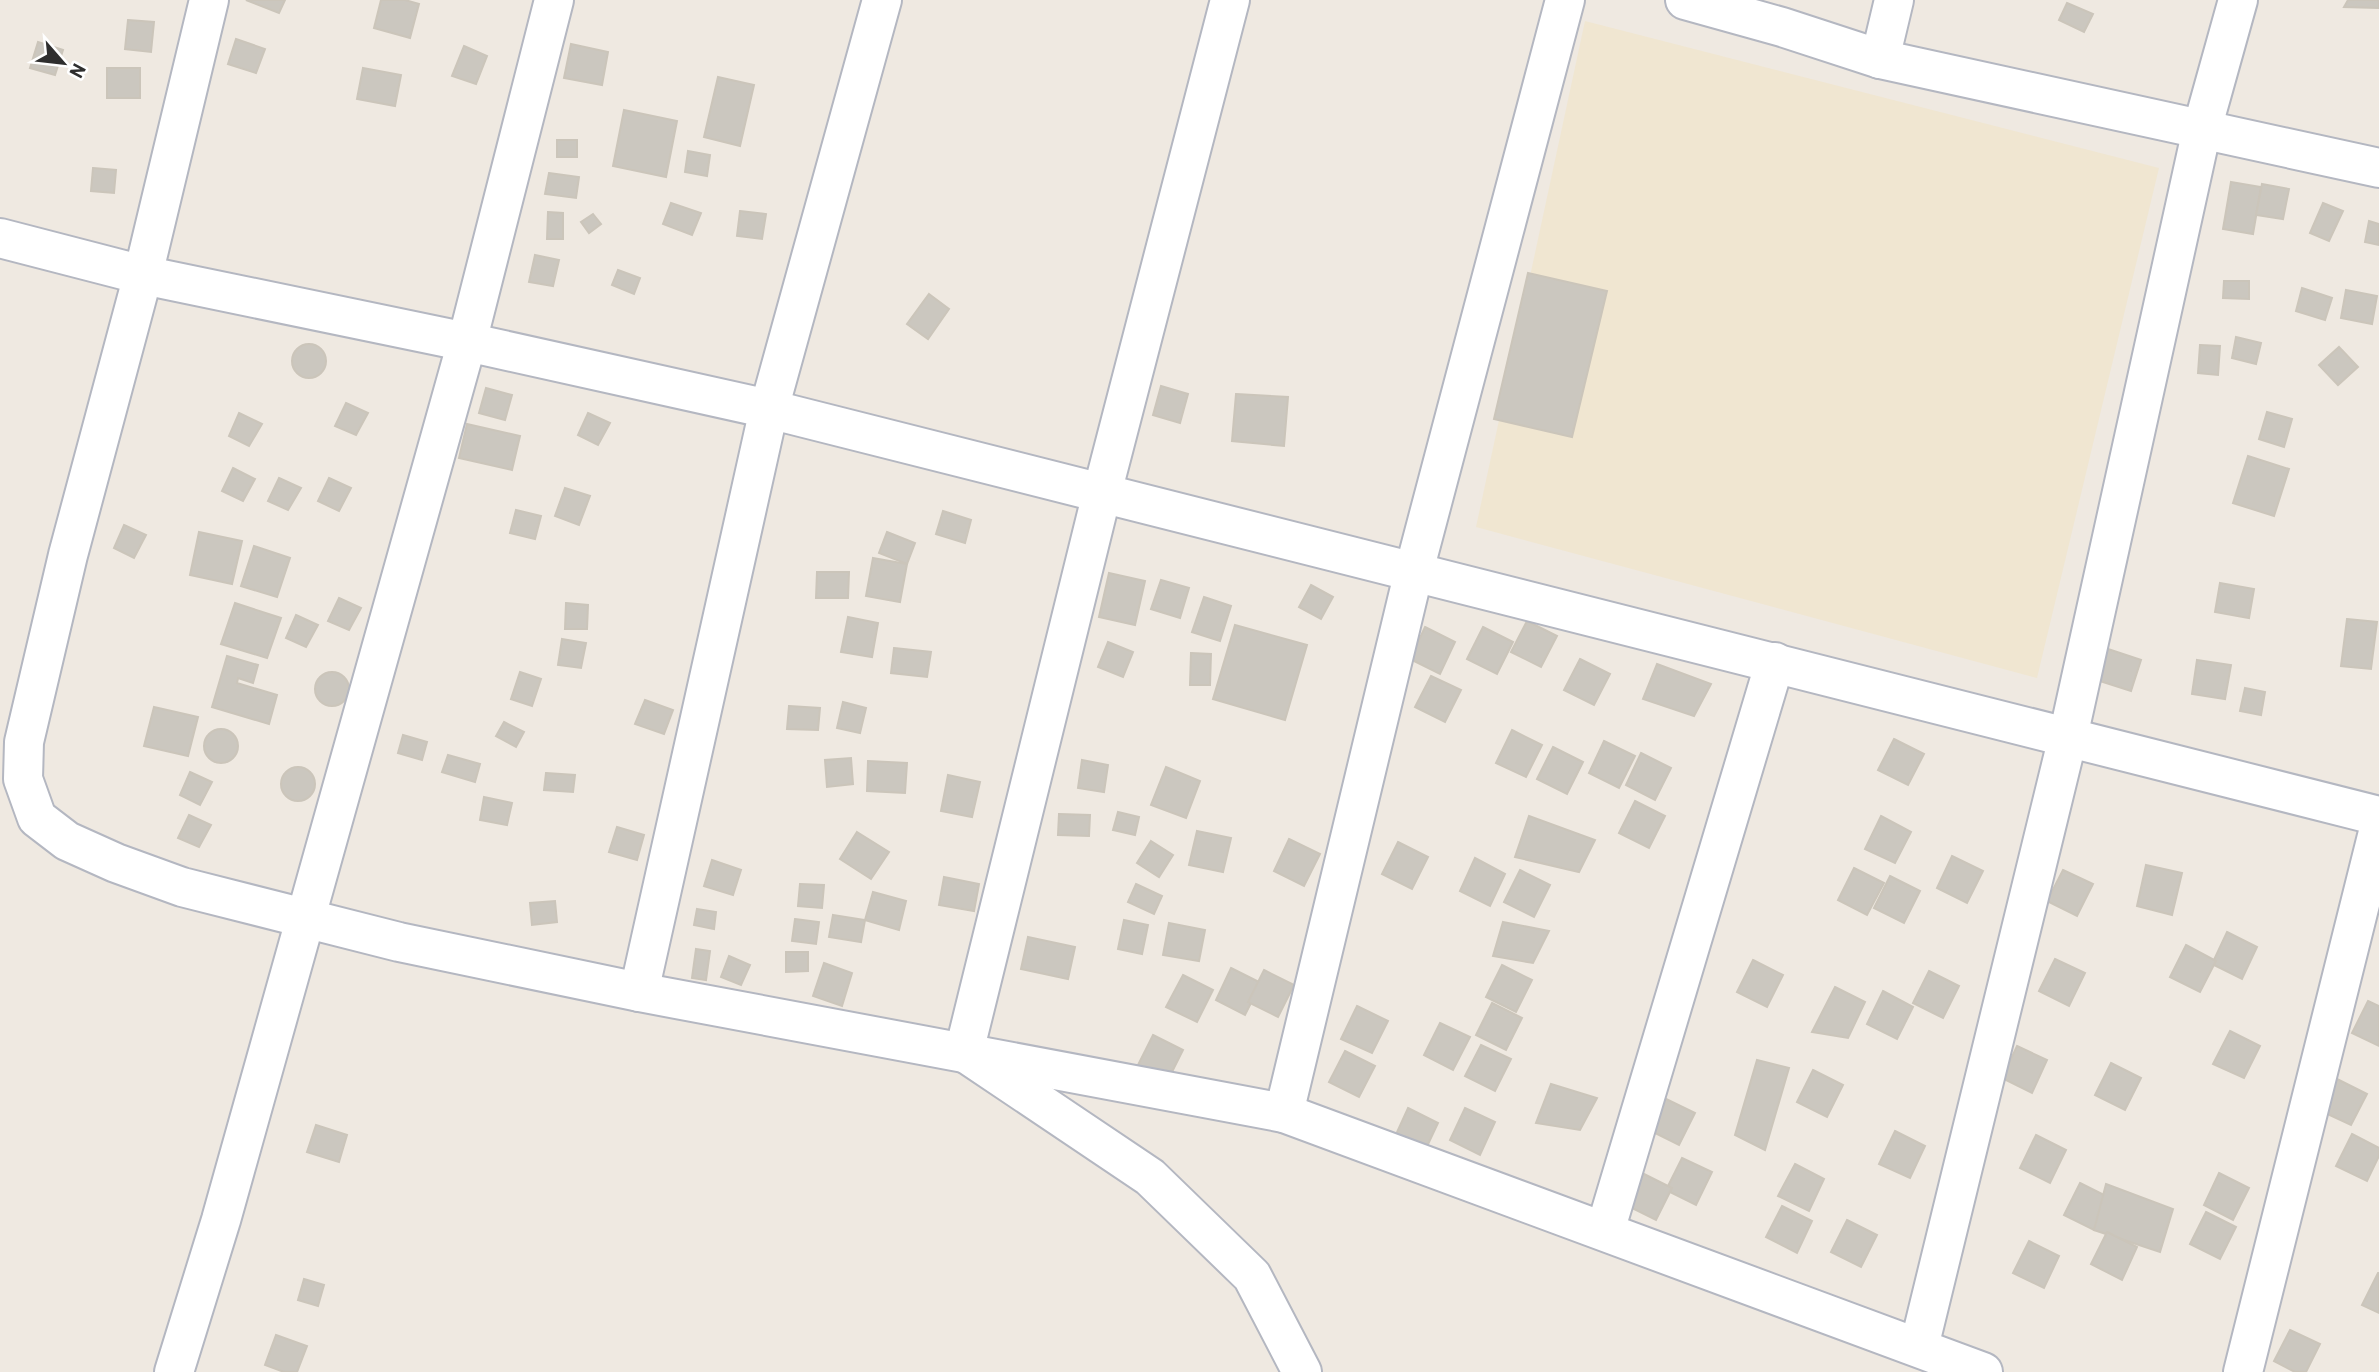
<svg xmlns="http://www.w3.org/2000/svg" width="2379" height="1372" font-family="Barlow,sans-serif">
<style>
.education{fill:#f0e6d1}
.building{fill:#cbc7bf;stroke:#cbc5ba;stroke-width:2}
.lines{fill:none;stroke-linecap:round;stroke-linejoin:round}
.street-casing{stroke:#b4b7c1;stroke-width:42}
.secondary-casing{stroke:#b4b7c1;stroke-width:42}
.street{stroke:#fff;stroke-width:38}
.secondary{stroke:#fff;stroke-width:38}
</style>
<rect width="100%" height="100%" fill="#efe9e1"/>
<polygon class="education" points="1585,21 2159,168 2037,678 1476,527"/>
<g class="building">
<polygon points="246,0 285,0 279,13"/>
<polygon points="381,0 405,0 419,4 410,38 374,28"/>
<polygon points="2348,0 2379,0 2379,8 2344,7"/>
<polygon points="2067,3 2093,14 2084,32 2059,20"/>
<polygon points="128,20 154,22 151,52 125,49"/>
<polygon points="236,39 265,49 256,73 228,64"/>
<polygon points="38,42 63,50 55,75 30,68"/>
<polygon points="571,44 608,52 602,85 564,78"/>
<polygon points="464,46 487,56 476,84 452,76"/>
<rect x="107" y="68" width="33" height="30"/>
<polygon points="363,68 401,75 395,106 357,99"/>
<polygon points="718,77 754,85 740,146 704,137"/>
<polygon points="624,110 677,121 666,177 613,166"/>
<rect x="557" y="140" width="20" height="17"/>
<polygon points="688,151 710,155 707,176 685,172"/>
<polygon points="93,168 116,170 114,193 91,191"/>
<polygon points="549,173 579,177 576,198 545,194"/>
<polygon points="2231,182 2261,187 2253,234 2223,229"/>
<polygon points="2262,184 2289,189 2283,219 2256,215"/>
<polygon points="671,203 701,213 692,235 663,224"/>
<polygon points="2323,203 2343,211 2329,241 2310,233"/>
<polygon points="740,211 766,214 762,239 737,236"/>
<polygon points="548,212 563,213 563,239 547,239"/>
<polygon points="593,214 601,224 589,233 581,222"/>
<polygon points="2369,221 2379,224 2379,245 2365,242"/>
<polygon points="535,255 559,260 553,286 529,282"/>
<polygon points="618,270 640,278 634,294 612,285"/>
<polygon points="1528,273 1607,291 1572,437 1494,419"/>
<polygon points="2224,281 2249,281 2249,299 2223,298"/>
<polygon points="2302,288 2332,298 2325,320 2296,311"/>
<polygon points="2346,290 2377,296 2372,324 2341,318"/>
<polygon points="929,294 949,309 928,339 907,324"/>
<polygon points="2236,337 2261,343 2256,364 2232,358"/>
<circle cx="309" cy="361" r="17"/>
<polygon points="2200,345 2220,346 2218,375 2198,373"/>
<polygon points="2339,347 2358,367 2338,385 2319,365"/>
<polygon points="1161,386 1188,394 1180,423 1153,415"/>
<polygon points="486,388 512,395 505,420 479,413"/>
<polygon points="1236,394 1288,397 1284,446 1232,441"/>
<polygon points="346,403 368,413 356,435 335,426"/>
<polygon points="2267,412 2292,419 2284,447 2259,439"/>
<polygon points="239,413 262,424 249,446 229,436"/>
<polygon points="588,413 610,423 598,445 578,435"/>
<polygon points="467,424 520,436 512,470 459,458"/>
<polygon points="2248,456 2289,469 2274,516 2233,503"/>
<polygon points="233,468 255,479 243,501 222,491"/>
<polygon points="279,478 301,488 288,510 268,501"/>
<polygon points="329,478 351,488 339,511 318,501"/>
<polygon points="565,488 590,496 579,525 555,516"/>
<polygon points="516,510 541,516 535,539 510,533"/>
<polygon points="943,511 971,520 965,543 936,534"/>
<polygon points="124,525 146,535 134,558 114,548"/>
<polygon points="199,532 242,541 232,584 190,575"/>
<polygon points="887,532 915,543 907,564 879,553"/>
<polygon points="254,546 290,558 277,597 241,586"/>
<polygon points="873,558 907,564 900,602 866,596"/>
<polygon points="817,572 849,572 848,598 816,598"/>
<polygon points="1109,573 1145,581 1135,625 1099,617"/>
<polygon points="1161,580 1189,588 1180,618 1151,609"/>
<polygon points="2220,583 2254,589 2249,618 2215,612"/>
<polygon points="1311,585 1333,597 1321,619 1299,607"/>
<polygon points="1204,597 1231,606 1220,641 1192,632"/>
<polygon points="339,598 361,608 349,630 328,621"/>
<polygon points="235,603 281,618 267,658 221,644"/>
<polygon points="566,603 588,605 587,629 565,629"/>
<polygon points="296,615 318,625 306,647 286,638"/>
<polygon points="848,617 878,623 872,657 841,652"/>
<polygon points="2347,619 2377,622 2371,669 2341,666"/>
<polygon points="1527,621 1557,636 1541,667 1511,652"/>
<polygon points="1235,625 1307,645 1285,720 1213,699"/>
<polygon points="1425,627 1455,642 1440,674 1410,659"/>
<polygon points="1483,627 1513,642 1497,674 1467,659"/>
<polygon points="562,639 586,643 581,668 558,665"/>
<polygon points="1108,642 1133,652 1123,677 1098,667"/>
<polygon points="894,648 931,652 927,677 891,673"/>
<polygon points="2108,649 2141,660 2131,691 2097,680"/>
<polygon points="1191,653 1211,654 1210,685 1190,685"/>
<polygon points="227,656 258,665 253,683 238,678 237,683 277,695 269,724 212,707"/>
<polygon points="1580,659 1610,674 1594,705 1564,690"/>
<polygon points="2197,660 2231,665 2225,699 2192,694"/>
<polygon points="1657,664 1711,684 1694,716 1643,699"/>
<circle cx="332" cy="689" r="17"/>
<polygon points="520,672 541,679 532,706 511,699"/>
<polygon points="1431,676 1461,690 1445,722 1415,707"/>
<polygon points="2245,688 2265,692 2261,715 2240,711"/>
<polygon points="645,700 673,710 664,734 635,724"/>
<polygon points="843,702 866,708 860,733 837,728"/>
<polygon points="789,706 820,708 818,730 787,729"/>
<polygon points="154,707 198,717 188,756 144,746"/>
<polygon points="504,722 524,732 516,747 496,736"/>
<circle cx="221" cy="746" r="17"/>
<polygon points="1512,730 1542,745 1526,777 1496,763"/>
<polygon points="403,735 427,742 422,760 398,753"/>
<polygon points="1894,739 1924,754 1908,785 1878,770"/>
<polygon points="1604,741 1635,756 1619,788 1589,773"/>
<polygon points="1553,747 1583,762 1567,794 1537,779"/>
<polygon points="1641,753 1671,768 1655,800 1626,785"/>
<polygon points="448,755 480,764 475,782 442,772"/>
<polygon points="851,758 853,784 827,787 825,760"/>
<polygon points="1082,760 1108,765 1104,792 1078,788"/>
<polygon points="868,761 907,763 905,793 867,791"/>
<circle cx="298" cy="784" r="17"/>
<polygon points="1166,767 1200,781 1186,818 1151,805"/>
<polygon points="190,772 212,782 200,805 180,795"/>
<polygon points="546,773 575,775 573,792 544,790"/>
<polygon points="948,775 980,782 972,817 941,811"/>
<polygon points="484,797 512,803 507,825 480,820"/>
<polygon points="1635,801 1665,816 1649,848 1619,833"/>
<polygon points="1118,812 1139,817 1135,835 1113,830"/>
<polygon points="1059,814 1090,815 1089,836 1058,835"/>
<polygon points="189,815 211,825 199,847 178,838"/>
<polygon points="1529,816 1595,840 1579,872 1515,857"/>
<polygon points="1881,816 1911,832 1895,863 1865,849"/>
<polygon points="617,827 644,835 637,860 609,852"/>
<polygon points="1197,831 1231,838 1223,872 1189,865"/>
<polygon points="857,832 889,852 871,879 840,859"/>
<polygon points="1289,839 1320,854 1304,886 1274,871"/>
<polygon points="1151,841 1173,855 1159,877 1137,863"/>
<polygon points="1398,842 1428,857 1412,889 1382,874"/>
<polygon points="1952,856 1983,871 1967,903 1937,888"/>
<polygon points="1475,858 1505,874 1490,906 1460,891"/>
<polygon points="712,860 741,870 733,895 704,886"/>
<polygon points="2146,865 2182,873 2172,915 2137,906"/>
<polygon points="1854,868 1884,883 1867,915 1838,900"/>
<polygon points="1520,870 1550,885 1534,917 1504,902"/>
<polygon points="2063,870 2093,884 2077,916 2047,901"/>
<polygon points="1890,876 1920,891 1904,923 1874,908"/>
<polygon points="944,877 979,884 974,911 939,905"/>
<polygon points="800,884 824,885 822,908 798,906"/>
<polygon points="1136,884 1162,896 1154,914 1128,902"/>
<polygon points="873,892 906,901 899,930 865,920"/>
<polygon points="555,901 557,922 532,925 530,903"/>
<polygon points="697,909 716,912 714,929 694,925"/>
<polygon points="833,915 865,920 861,942 829,937"/>
<polygon points="795,919 819,922 816,944 792,941"/>
<polygon points="1124,920 1148,925 1142,954 1118,949"/>
<polygon points="1503,922 1549,931 1533,963 1493,956"/>
<polygon points="1169,923 1205,930 1199,961 1163,955"/>
<polygon points="2227,932 2257,947 2242,979 2212,964"/>
<polygon points="1028,937 1075,947 1068,979 1021,969"/>
<polygon points="2186,945 2216,961 2200,992 2170,977"/>
<polygon points="696,949 710,951 706,980 692,978"/>
<polygon points="786,952 808,952 808,971 786,972"/>
<polygon points="729,956 750,965 741,985 721,977"/>
<polygon points="2055,959 2085,973 2069,1006 2039,991"/>
<polygon points="1753,960 1783,975 1767,1007 1737,992"/>
<polygon points="824,963 852,973 842,1006 813,996"/>
<polygon points="1502,965 1532,980 1516,1012 1486,997"/>
<polygon points="1231,968 1261,983 1245,1015 1216,1000"/>
<polygon points="1264,970 1294,985 1278,1017 1248,1002"/>
<polygon points="1929,971 1959,986 1943,1018 1913,1003"/>
<polygon points="1183,975 1213,990 1197,1022 1166,1007"/>
<polygon points="1835,987 1865,1002 1848,1038 1812,1032"/>
<polygon points="1883,991 1913,1007 1897,1039 1867,1024"/>
<polygon points="2368,1001 2379,1006 2379,1046 2352,1033"/>
<polygon points="1492,1003 1522,1018 1506,1050 1476,1035"/>
<polygon points="1357,1006 1388,1021 1372,1053 1341,1039"/>
<polygon points="1440,1023 1470,1037 1453,1070 1424,1055"/>
<polygon points="2230,1031 2260,1046 2244,1078 2213,1064"/>
<polygon points="1153,1035 1183,1050 1167,1082 1137,1067"/>
<polygon points="1481,1045 1511,1059 1495,1091 1465,1076"/>
<polygon points="2017,1046 2047,1060 2032,1093 2002,1078"/>
<polygon points="1345,1051 1375,1066 1359,1097 1329,1082"/>
<polygon points="1757,1060 1789,1068 1765,1150 1735,1135"/>
<polygon points="2111,1063 2141,1078 2125,1110 2095,1095"/>
<polygon points="1813,1070 1843,1085 1827,1117 1797,1102"/>
<polygon points="2337,1079 2367,1094 2351,1125 2321,1111"/>
<polygon points="1551,1084 1597,1098 1580,1130 1536,1123"/>
<polygon points="1664,1098 1695,1113 1679,1145 1649,1130"/>
<polygon points="1408,1108 1438,1123 1423,1155 1393,1141"/>
<polygon points="1465,1108 1495,1122 1480,1155 1450,1140"/>
<polygon points="316,1125 347,1135 339,1162 307,1152"/>
<polygon points="1895,1131 1925,1146 1910,1178 1879,1164"/>
<polygon points="2352,1134 2379,1148 2379,1156 2367,1181 2336,1166"/>
<polygon points="2036,1135 2066,1150 2050,1183 2020,1168"/>
<polygon points="1682,1158 1712,1172 1696,1205 1666,1190"/>
<polygon points="1795,1164 1824,1179 1809,1211 1778,1196"/>
<polygon points="1642,1173 1672,1188 1656,1220 1626,1205"/>
<polygon points="2219,1173 2249,1188 2233,1220 2204,1205"/>
<polygon points="2080,1183 2110,1198 2094,1230 2064,1215"/>
<polygon points="2106,1184 2173,1209 2160,1252 2094,1230"/>
<polygon points="1782,1206 1812,1221 1797,1253 1766,1237"/>
<polygon points="2206,1212 2236,1227 2220,1259 2190,1244"/>
<polygon points="1847,1220 1877,1235 1861,1267 1831,1252"/>
<polygon points="2107,1232 2137,1247 2122,1280 2091,1264"/>
<polygon points="2029,1241 2059,1256 2044,1288 2013,1273"/>
<polygon points="2378,1273 2379,1273 2379,1313 2362,1305"/>
<polygon points="304,1279 324,1285 318,1306 298,1300"/>
<polygon points="2290,1330 2320,1344 2306,1372 2295,1372 2274,1361"/>
<polygon points="276,1335 307,1346 297,1372 284,1372 265,1365"/>
</g>
<g class="lines">
<g class="street-casing">
<g id="street">
<polyline points="209,0 143,275 68,555 24,742 23,779 37,818 67,841 116,863 182,887 399,942 639,992 1284,1113 1983,1372"/>
<polyline points="1230,0 1102,493 964,1052 1150,1177 1252,1276 1302,1372"/>
<polyline points="1685,0 1782,27 1880,59 2379,168"/>
<polyline points="1880,59 1894,0"/>
<polyline points="0,238 143,275 467,342 769,409 2379,816"/>
<polyline points="639,992 769,409 882,0"/>
<polyline points="1284,1113 1414,571 1565,0"/>
<polyline points="1605,1231 1775,662"/>
<polyline points="1919,1347 2068,737 2202,129 2238,0"/>
<polyline points="174,1372 221,1220 467,342 554,0"/>
</g>
</g>
<g class="secondary-casing">
<polyline id="secondary" points="2243,1372 2379,828"/>
</g>
<use href="#street" class="street"/>
<use href="#secondary" class="secondary"/>
</g>
<g transform="translate(63 63) rotate(118)" stroke="#ffffff" stroke-width="5" paint-order="stroke">
<path d="M0-5L12 26L0 18L-12 26Z" fill="#2e2e2e"/>
<text y="-10" font-size="19" font-weight="bold" text-anchor="middle" fill="#2e2e2e">N</text>
</g>
</svg>
